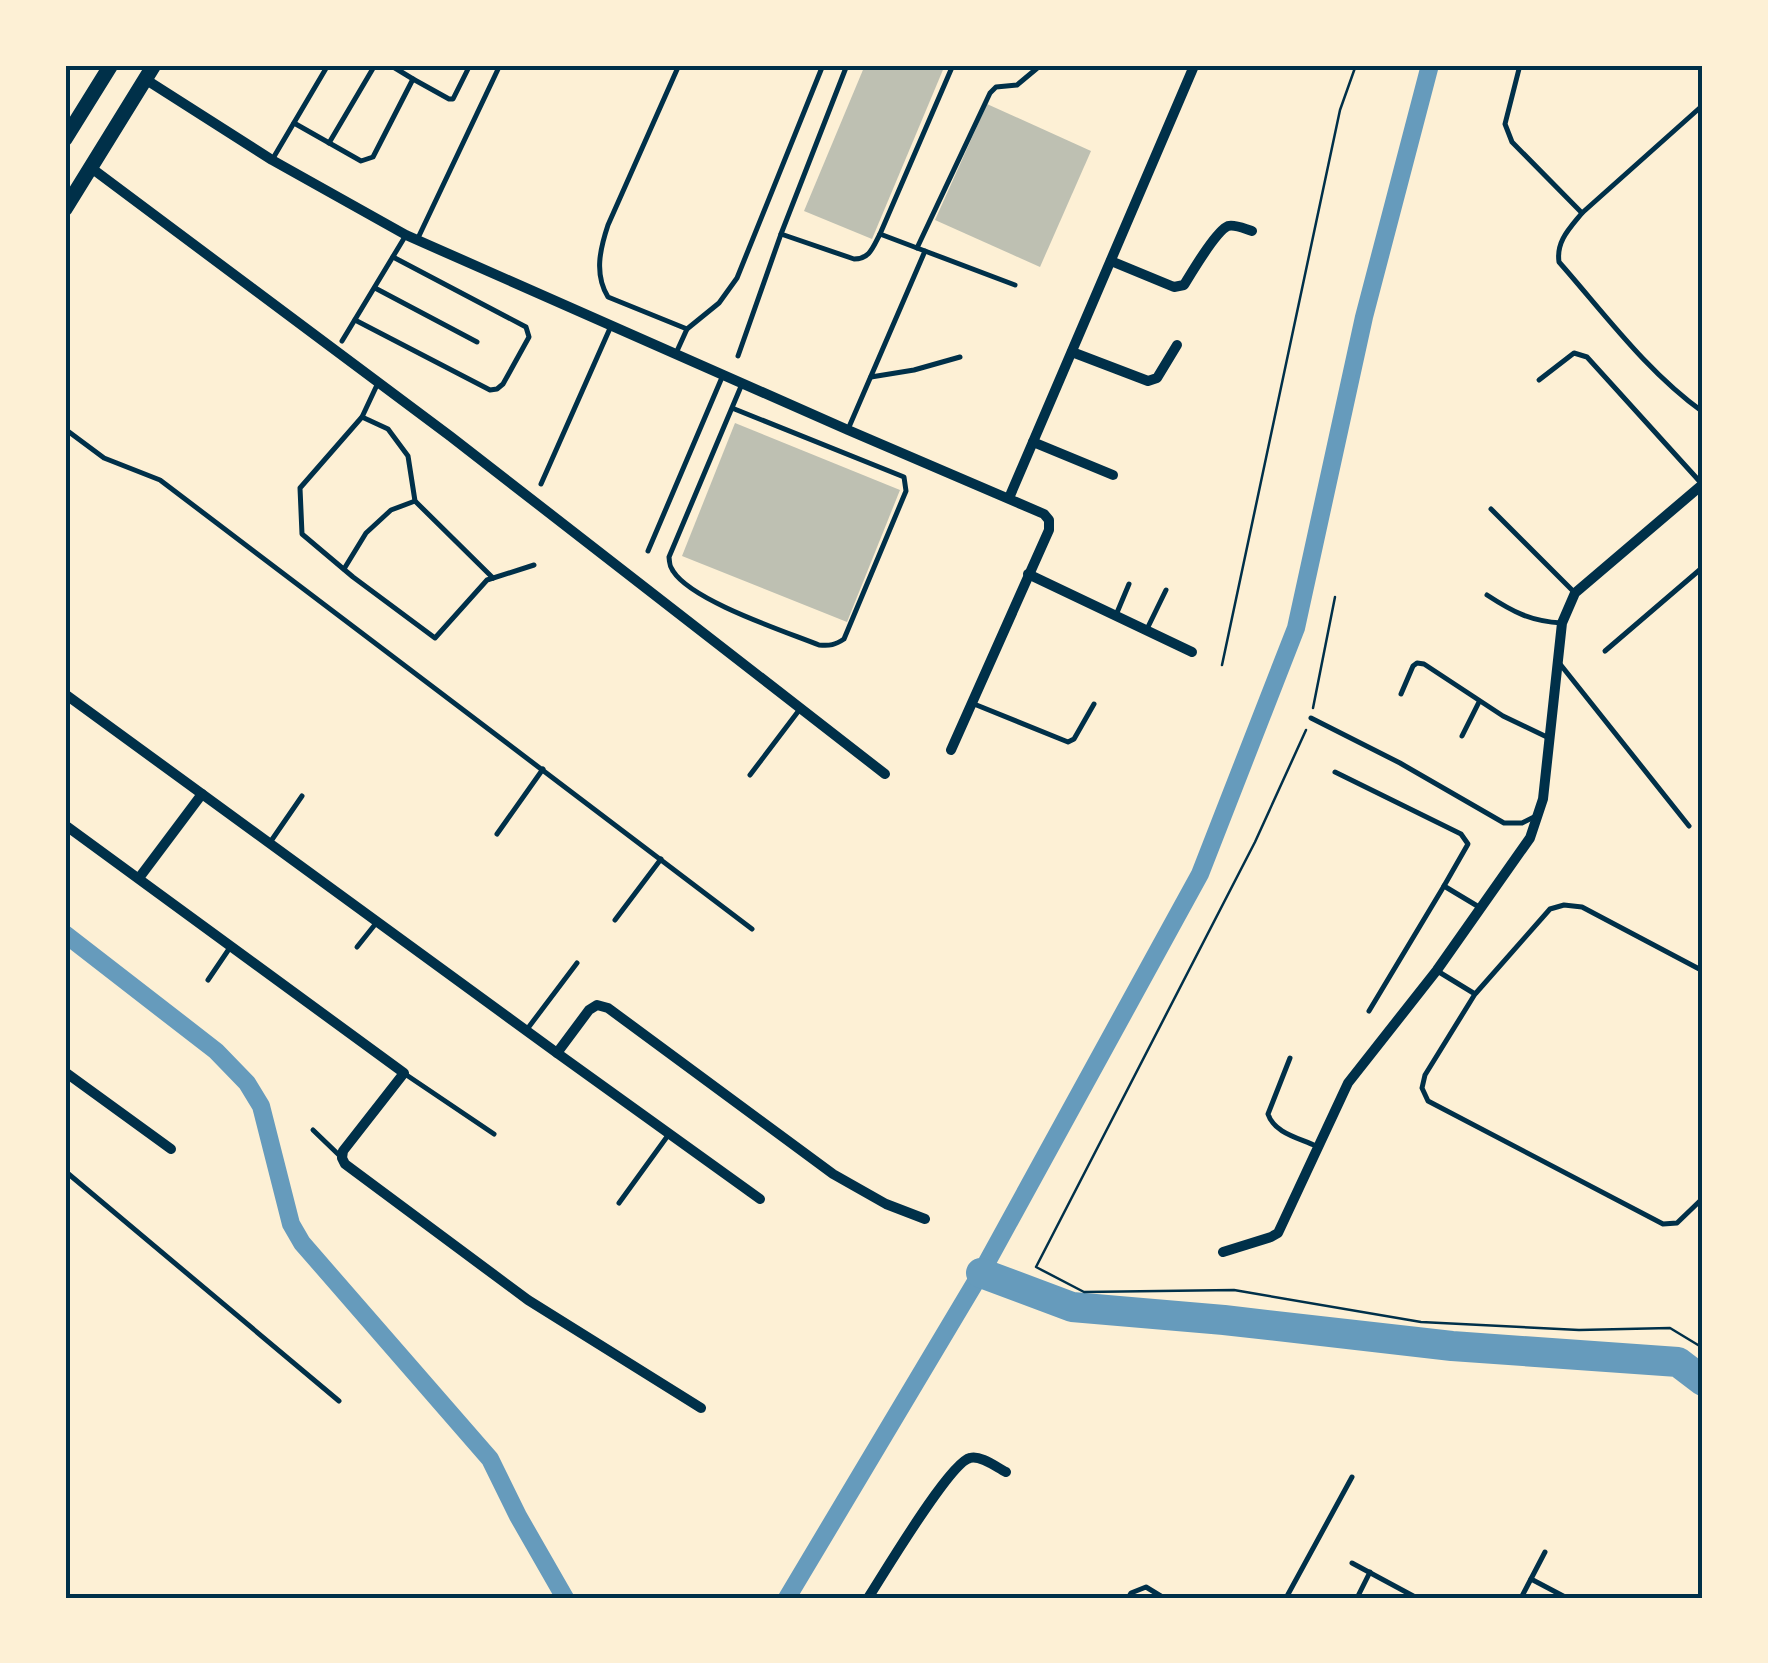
<svg xmlns="http://www.w3.org/2000/svg" width="1768" height="1663" font-family="'PT Serif',serif">
<style>
.lines{fill:none;stroke-linecap:round;stroke-linejoin:round}
.canal{stroke:#669bbc;stroke-width:18}
.river{stroke:#669bbc;stroke-width:30}
.building{fill:#bec0b2}
.path{stroke:#003049;stroke-width:2.5}
.service{stroke:#003049;stroke-width:5}
.minor{stroke:#003049;stroke-width:10}
.primary{stroke:#003049;stroke-width:15}
.neatline{fill:none;stroke:#003049;stroke-width:4}
</style>
<rect width="100%" height="100%" fill="#fdf0d5"/>
<g class="lines">
<g class="canal">
<polyline points="65,934 216,1051 247,1083 261,1106 291,1224 302,1243 490,1459 518,1516 565,1598"/>
<polyline points="787,1598 981,1273 1200,874 1296,628 1364,317 1430,65"/>
</g>
<polyline class="river" points="981,1273 1072,1307 1224,1320 1452,1346 1678,1362 1703,1381"/>
</g>
<g class="building">
<polygon points="865,65 945,65 872,239 804,211"/>
<polygon points="987,104 1091,151 1040,267 935,220"/>
<polygon points="735,423 900,490 847,622 682,556"/>
</g>
<g class="lines">
<g class="path">
<polyline points="1222,665 1340,110 1356,65"/>
<polyline points="1313,708 1335,597"/>
<polyline points="1306,730 1255,842 1036,1267 1084,1292 1234,1290 1421,1322 1579,1330 1670,1328 1703,1348"/>
</g>
<g class="service">
<path d="M679,65L608,225C600,249 594,274 608,297L687,329"/>
<polyline points="1520,65 1505,124 1512,142 1582,213"/>
<polyline points="413,79 449,99 453,99 470,65"/>
<path d="M1703,105L1582,213C1570,228 1556,241 1559,262C1604,313 1647,372 1703,412"/>
<polyline points="294,123 361,161 373,157 413,79 390,65"/>
<polyline points="329,143 375,65"/>
<polyline points="272,160 328,65"/>
<path d="M781,234L854,259C870,259 873,247 880,234"/>
<polyline points="418,238 500,65"/>
<polyline points="917,248 990,93 996,87 1017,85 1041,65"/>
<polyline points="925,251 1015,285"/>
<polyline points="375,288 477,342"/>
<polyline points="355,320 490,390 497,389 503,384 529,337 526,327 393,257"/>
<polyline points="342,341 406,235"/>
<polyline points="677,351 687,329 719,303 737,278 823,65"/>
<polyline points="738,356 781,234 847,65"/>
<polyline points="871,377 914,370 960,357"/>
<polyline points="1539,380 1574,353 1587,357 1702,484"/>
<polyline points="377,385 362,417 300,488 302,534 353,577 435,638 487,580 534,565"/>
<path d="M732,408L904,477L906,491L844,639C835,645 830,646 819,645C784,631 692,601 673,571C669,565 670,565 669,557L742,384"/>
<polyline points="362,417 388,429 408,456 415,501 493,578"/>
<polyline points="849,427 925,251 880,234 953,65"/>
<polyline points="65,429 104,458 160,480 752,929"/>
<polyline points="541,484 611,326"/>
<polyline points="1491,509 1573,591"/>
<polyline points="648,551 723,375"/>
<polyline points="344,569 366,533 391,510 415,501"/>
<path d="M1487,595C1513,612 1530,621 1562,623"/>
<polyline points="1116,615 1129,584"/>
<polyline points="1147,629 1166,590"/>
<polyline points="1605,651 1703,567"/>
<polyline points="1560,664 1689,826"/>
<polyline points="1401,694 1413,666 1417,663 1424,664 1503,716 1549,738"/>
<polyline points="974,704 1068,742 1074,739 1094,704"/>
<polyline points="1311,718 1400,763 1504,823 1522,823 1536,816"/>
<polyline points="1462,736 1479,702"/>
<polyline points="1335,772 1461,834 1468,844 1444,886"/>
<polyline points="750,775 800,709"/>
<polyline points="497,834 543,769"/>
<polyline points="271,841 302,796"/>
<polyline points="615,920 661,859"/>
<polyline points="357,947 377,922"/>
<polyline points="1439,972 1475,994 1425,1075 1422,1088 1428,1101 1663,1224 1677,1223 1703,1198"/>
<polyline points="208,980 229,949"/>
<polyline points="1476,993 1550,909 1564,905 1582,907 1703,971"/>
<polyline points="1369,1011 1444,886 1479,907"/>
<polyline points="528,1028 577,963"/>
<path d="M1290,1058L1268,1114C1274,1133 1299,1138 1316,1146"/>
<polyline points="405,1074 494,1134"/>
<polyline points="313,1130 340,1156"/>
<polyline points="65,1171 339,1401"/>
<polyline points="619,1203 669,1134"/>
<polyline points="1352,1563 1417,1598"/>
<polyline points="1531,1579 1567,1598"/>
<polyline points="1128,1598 1131,1593 1146,1587 1164,1598"/>
<polyline points="1286,1598 1352,1477"/>
<polyline points="1357,1598 1370,1572"/>
<polyline points="1521,1598 1545,1552"/>
</g>
<g class="minor">
<polyline points="145,79 272,160 406,235 848,430 1044,514 1049,520 1049,530 951,750"/>
<polyline points="90,167 450,436 885,774"/>
<path d="M1111,261L1174,287L1184,285C1192,272 1216,231 1228,226C1235,224 1245,229 1252,231"/>
<polyline points="1072,352 1148,381 1157,378 1177,345"/>
<polyline points="1033,442 1113,475"/>
<polyline points="1009,498 1194,66"/>
<polyline points="1028,574 1192,652"/>
<polyline points="65,694 557,1053 589,1010 597,1005 608,1008 833,1174 886,1204 925,1219"/>
<polyline points="65,825 404,1073 343,1151 342,1158 345,1164 528,1300 701,1408"/>
<polyline points="139,878 202,794"/>
<polyline points="557,1053 760,1199"/>
<polyline points="65,1072 171,1149"/>
<polyline points="1223,1252 1271,1237 1278,1233 1348,1083 1437,970 1530,838 1543,799 1562,623 1575,593 1703,484"/>
<path d="M868,1598C883,1575 950,1462 970,1458C981,1455 996,1467 1006,1472"/>
</g>
<g class="primary">
<polyline points="65,139 111,65"/>
<polyline points="65,209 154,65"/>
</g>
</g>
<rect width="1768" height="1663" fill="none" stroke="#fdf0d5" stroke-width="135"/>
<rect x="68" y="68" width="1632" height="1528" class="neatline"/>
</svg>
